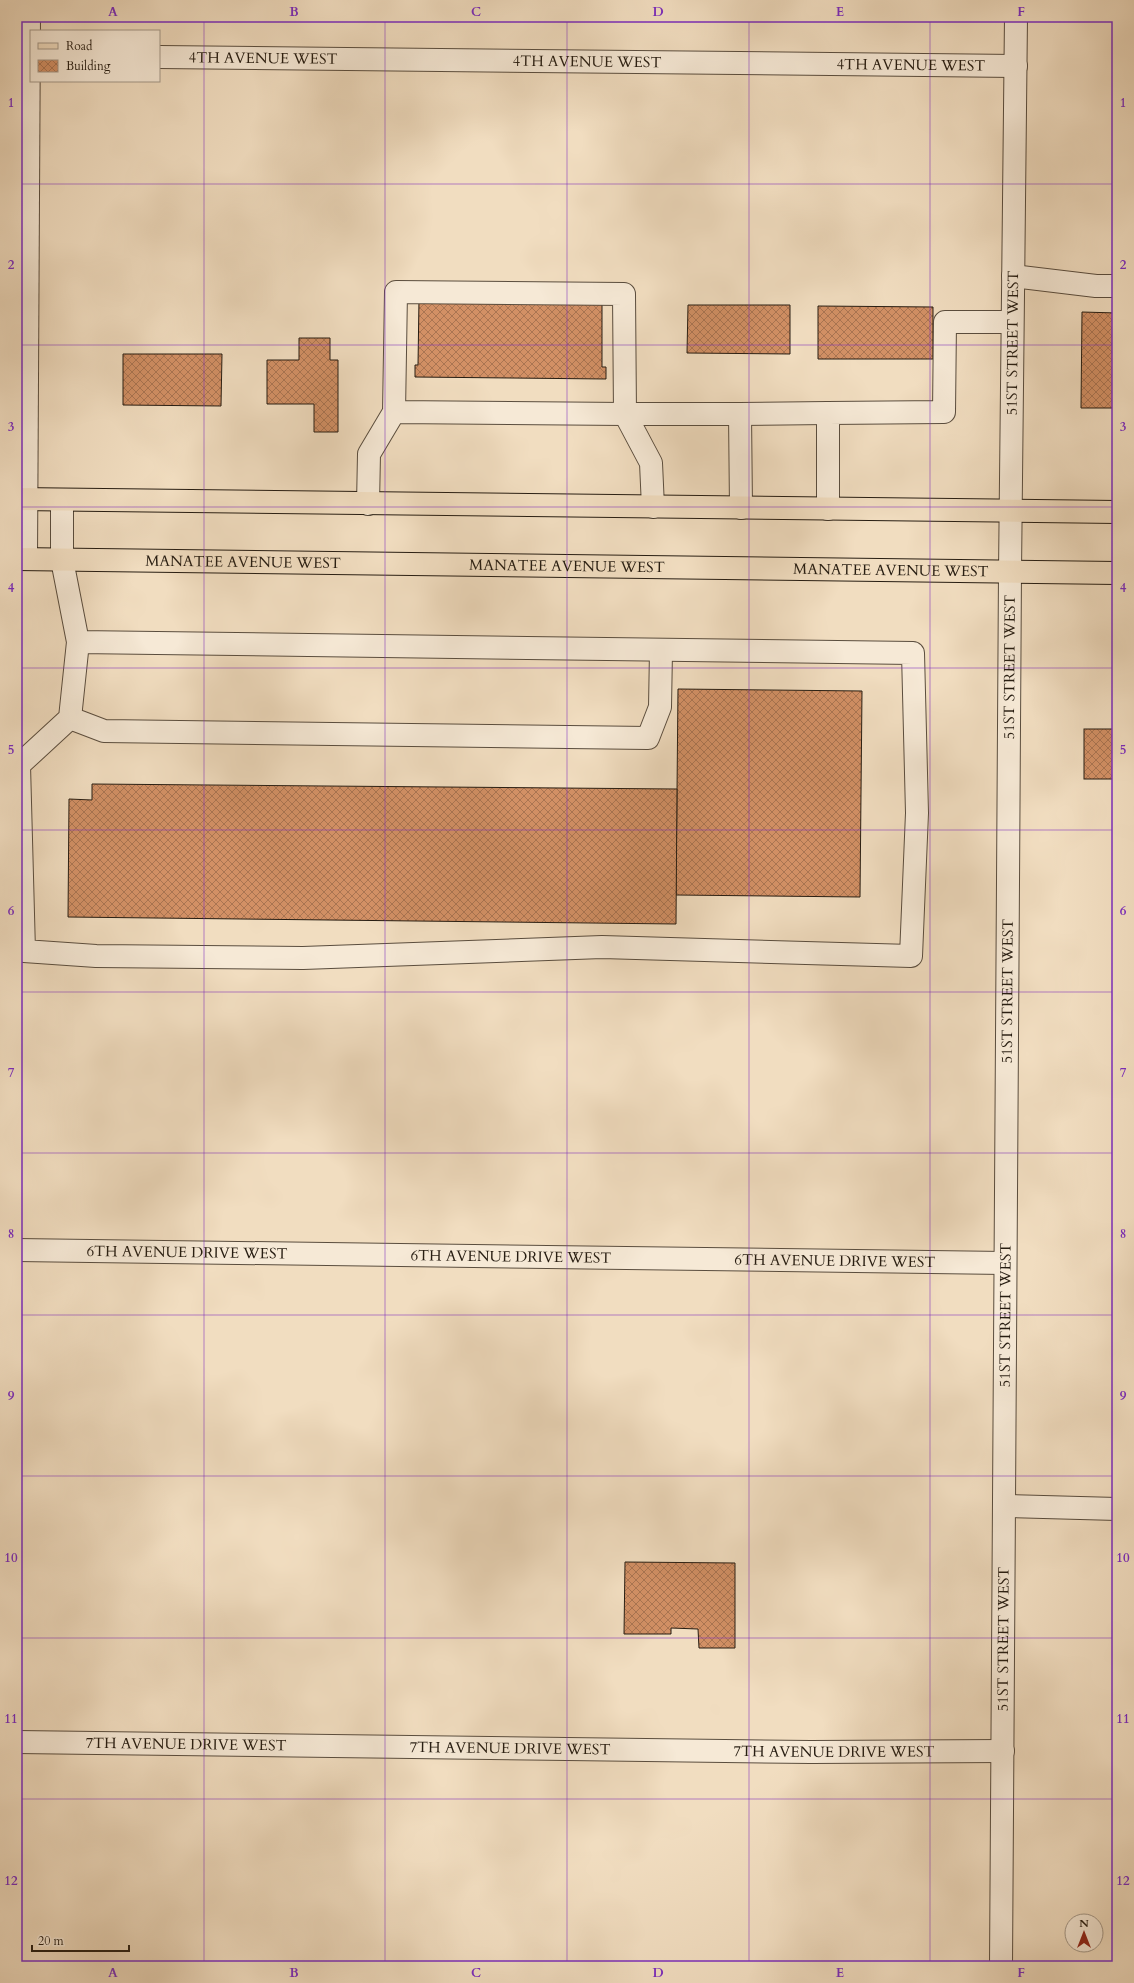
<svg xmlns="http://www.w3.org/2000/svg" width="1134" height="1983" font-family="Cardo,serif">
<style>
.building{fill:url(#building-cross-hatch);stroke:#271d12}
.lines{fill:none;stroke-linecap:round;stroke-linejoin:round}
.minor-casing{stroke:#5a4d3e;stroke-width:24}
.major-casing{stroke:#271d12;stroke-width:24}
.minor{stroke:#f6e9d6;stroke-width:22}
.major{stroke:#f1ddc0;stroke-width:22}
.grid{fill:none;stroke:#7b2cbf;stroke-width:1;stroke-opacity:0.55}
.labels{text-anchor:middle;stroke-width:3;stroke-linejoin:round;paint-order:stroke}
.street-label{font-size:15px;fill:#271d12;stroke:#f6e9d6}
.neatline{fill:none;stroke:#7b2cbf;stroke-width:1.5}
.grid-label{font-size:13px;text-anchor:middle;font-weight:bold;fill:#7b2cbf}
</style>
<defs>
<pattern id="building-cross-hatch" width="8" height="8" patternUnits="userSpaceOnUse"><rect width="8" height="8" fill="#d29065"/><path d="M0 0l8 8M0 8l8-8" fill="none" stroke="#aa7552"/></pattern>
</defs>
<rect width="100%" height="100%" fill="#f1ddc0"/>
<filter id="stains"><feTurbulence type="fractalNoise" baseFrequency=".005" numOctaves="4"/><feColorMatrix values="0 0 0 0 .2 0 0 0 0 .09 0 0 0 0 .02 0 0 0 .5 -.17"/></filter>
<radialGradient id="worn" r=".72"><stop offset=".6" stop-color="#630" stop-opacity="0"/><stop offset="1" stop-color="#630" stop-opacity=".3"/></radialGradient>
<g class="building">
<polygon points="419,299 602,301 602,367 606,367 606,379 415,377 415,365 418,365"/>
<polygon points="688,305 790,305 790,354 687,353"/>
<polygon points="818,306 933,307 933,359 818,359"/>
<polygon points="1082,312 1117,313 1117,408 1081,408"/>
<polygon points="299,338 330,338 330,360 338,360 338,432 314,432 314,404 267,404 267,360 299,360"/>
<polygon points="123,354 222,354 221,406 123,405"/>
<polygon points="678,689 862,691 860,897 676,895"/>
<rect x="1084" y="729" width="33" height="50"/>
<polygon points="92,784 677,789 676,924 68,917 69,799 92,800"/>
<polygon points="625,1562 735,1563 735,1648 699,1648 698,1629 671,1628 671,1634 624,1634"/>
</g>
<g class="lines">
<g class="minor-casing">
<g id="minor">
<path id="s1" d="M159,57L1016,66"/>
<polyline points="1013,276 1096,286 1117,286"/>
<polyline points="740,414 828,413"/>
<polyline points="62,500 62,560 78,642 70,718 19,765 24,951 96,956 303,958 602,947 911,956 917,813 913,653 78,642"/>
<polyline points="368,504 369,454 394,412 625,414 624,294 396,292 394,412"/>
<polyline points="653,507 651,463 625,414 740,414 741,508"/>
<polyline points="828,509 828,413 944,412 945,322 1012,322"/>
<polyline points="26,559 29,17"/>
<polyline points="70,718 104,731 648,738 660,707 661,651"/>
<path id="s2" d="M17,1250L1005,1263"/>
<polyline points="1005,1506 1117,1509"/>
<path id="s3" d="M17,1742L811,1752L1003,1751"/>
<path id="s4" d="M1001,1966L1010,572L1016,17"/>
</g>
</g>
<g class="major-casing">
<g id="major">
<polyline points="17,499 1117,512"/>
<path id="s5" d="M17,559L1117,573"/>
</g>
</g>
<use href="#minor" class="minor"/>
<use href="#major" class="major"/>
</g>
<path class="grid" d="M204,17V1966M385,17V1966M567,17V1966M749,17V1966M930,17V1966M17,184H1117M17,345H1117M17,507H1117M17,668H1117M17,830H1117M17,992H1117M17,1153H1117M17,1315H1117M17,1476H1117M17,1638H1117M17,1799H1117"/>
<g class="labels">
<g class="street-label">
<text dy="5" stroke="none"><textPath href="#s1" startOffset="104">4TH AVENUE WEST</textPath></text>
<text dy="5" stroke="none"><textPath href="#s1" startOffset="428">4TH AVENUE WEST</textPath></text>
<text dy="5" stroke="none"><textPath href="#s1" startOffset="752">4TH AVENUE WEST</textPath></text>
<text dy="5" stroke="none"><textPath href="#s4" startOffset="1623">51ST STREET WEST</textPath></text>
<text dy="5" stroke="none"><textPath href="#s5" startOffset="226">MANATEE AVENUE WEST</textPath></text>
<text dy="5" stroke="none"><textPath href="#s5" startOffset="550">MANATEE AVENUE WEST</textPath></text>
<text dy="5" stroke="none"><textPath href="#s5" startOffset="874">MANATEE AVENUE WEST</textPath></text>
<text dy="5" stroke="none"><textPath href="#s4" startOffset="1299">51ST STREET WEST</textPath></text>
<text dy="5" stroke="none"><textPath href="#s4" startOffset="975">51ST STREET WEST</textPath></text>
<text dy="5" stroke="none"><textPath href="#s2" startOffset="170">6TH AVENUE DRIVE WEST</textPath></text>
<text dy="5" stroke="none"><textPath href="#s2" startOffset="494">6TH AVENUE DRIVE WEST</textPath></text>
<text dy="5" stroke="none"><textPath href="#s2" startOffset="818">6TH AVENUE DRIVE WEST</textPath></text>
<text dy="5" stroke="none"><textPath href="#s4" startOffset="651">51ST STREET WEST</textPath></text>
<text dy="5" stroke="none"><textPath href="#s4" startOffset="327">51ST STREET WEST</textPath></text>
<text dy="5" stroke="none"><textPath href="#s3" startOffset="169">7TH AVENUE DRIVE WEST</textPath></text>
<text dy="5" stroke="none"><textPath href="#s3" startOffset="493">7TH AVENUE DRIVE WEST</textPath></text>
<text dy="5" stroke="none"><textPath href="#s3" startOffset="817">7TH AVENUE DRIVE WEST</textPath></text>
</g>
</g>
<rect width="1134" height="1983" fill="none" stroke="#f1ddc0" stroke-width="44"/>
<rect x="30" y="30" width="130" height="52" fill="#f6e9d6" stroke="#a39788"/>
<rect x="38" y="43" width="20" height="6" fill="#f1ddc0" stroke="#a39788"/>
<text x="66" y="50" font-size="12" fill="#271d12">Road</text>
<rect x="38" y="60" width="20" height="12" fill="url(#building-cross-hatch)" stroke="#a39788"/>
<text x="66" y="70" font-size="12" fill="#271d12">Building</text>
<g transform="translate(1084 1933)"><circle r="19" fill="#f6e9d6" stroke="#a39788"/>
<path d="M0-3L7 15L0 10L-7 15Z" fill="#8f2418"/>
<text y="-6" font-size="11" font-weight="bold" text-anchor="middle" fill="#271d12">N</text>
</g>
<path d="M32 1945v6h97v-6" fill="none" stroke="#271d12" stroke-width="2"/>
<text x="38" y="1945" font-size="12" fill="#271d12" stroke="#f6e9d6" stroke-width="3" paint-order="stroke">20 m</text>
<rect x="22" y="22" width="1090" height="1939" class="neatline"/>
<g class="grid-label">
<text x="113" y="16">A</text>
<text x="294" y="16">B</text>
<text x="476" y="16">C</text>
<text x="658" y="16">D</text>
<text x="840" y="16">E</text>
<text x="1021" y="16">F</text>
<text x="11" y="107">1</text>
<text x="1123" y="107">1</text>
<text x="11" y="269">2</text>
<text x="1123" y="269">2</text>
<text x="11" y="431">3</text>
<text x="1123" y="431">3</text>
<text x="11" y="592">4</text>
<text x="1123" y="592">4</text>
<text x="11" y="754">5</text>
<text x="1123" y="754">5</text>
<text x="11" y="915">6</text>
<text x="1123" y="915">6</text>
<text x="11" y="1077">7</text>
<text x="1123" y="1077">7</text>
<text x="11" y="1238">8</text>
<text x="1123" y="1238">8</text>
<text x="11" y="1400">9</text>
<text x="1123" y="1400">9</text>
<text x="11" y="1562">10</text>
<text x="1123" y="1562">10</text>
<text x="11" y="1723">11</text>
<text x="1123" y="1723">11</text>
<text x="11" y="1885">12</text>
<text x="1123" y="1885">12</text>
<text x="113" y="1977">A</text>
<text x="294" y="1977">B</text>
<text x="476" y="1977">C</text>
<text x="658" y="1977">D</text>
<text x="840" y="1977">E</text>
<text x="1021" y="1977">F</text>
</g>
<rect width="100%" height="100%" filter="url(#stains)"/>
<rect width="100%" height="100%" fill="url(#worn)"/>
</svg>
